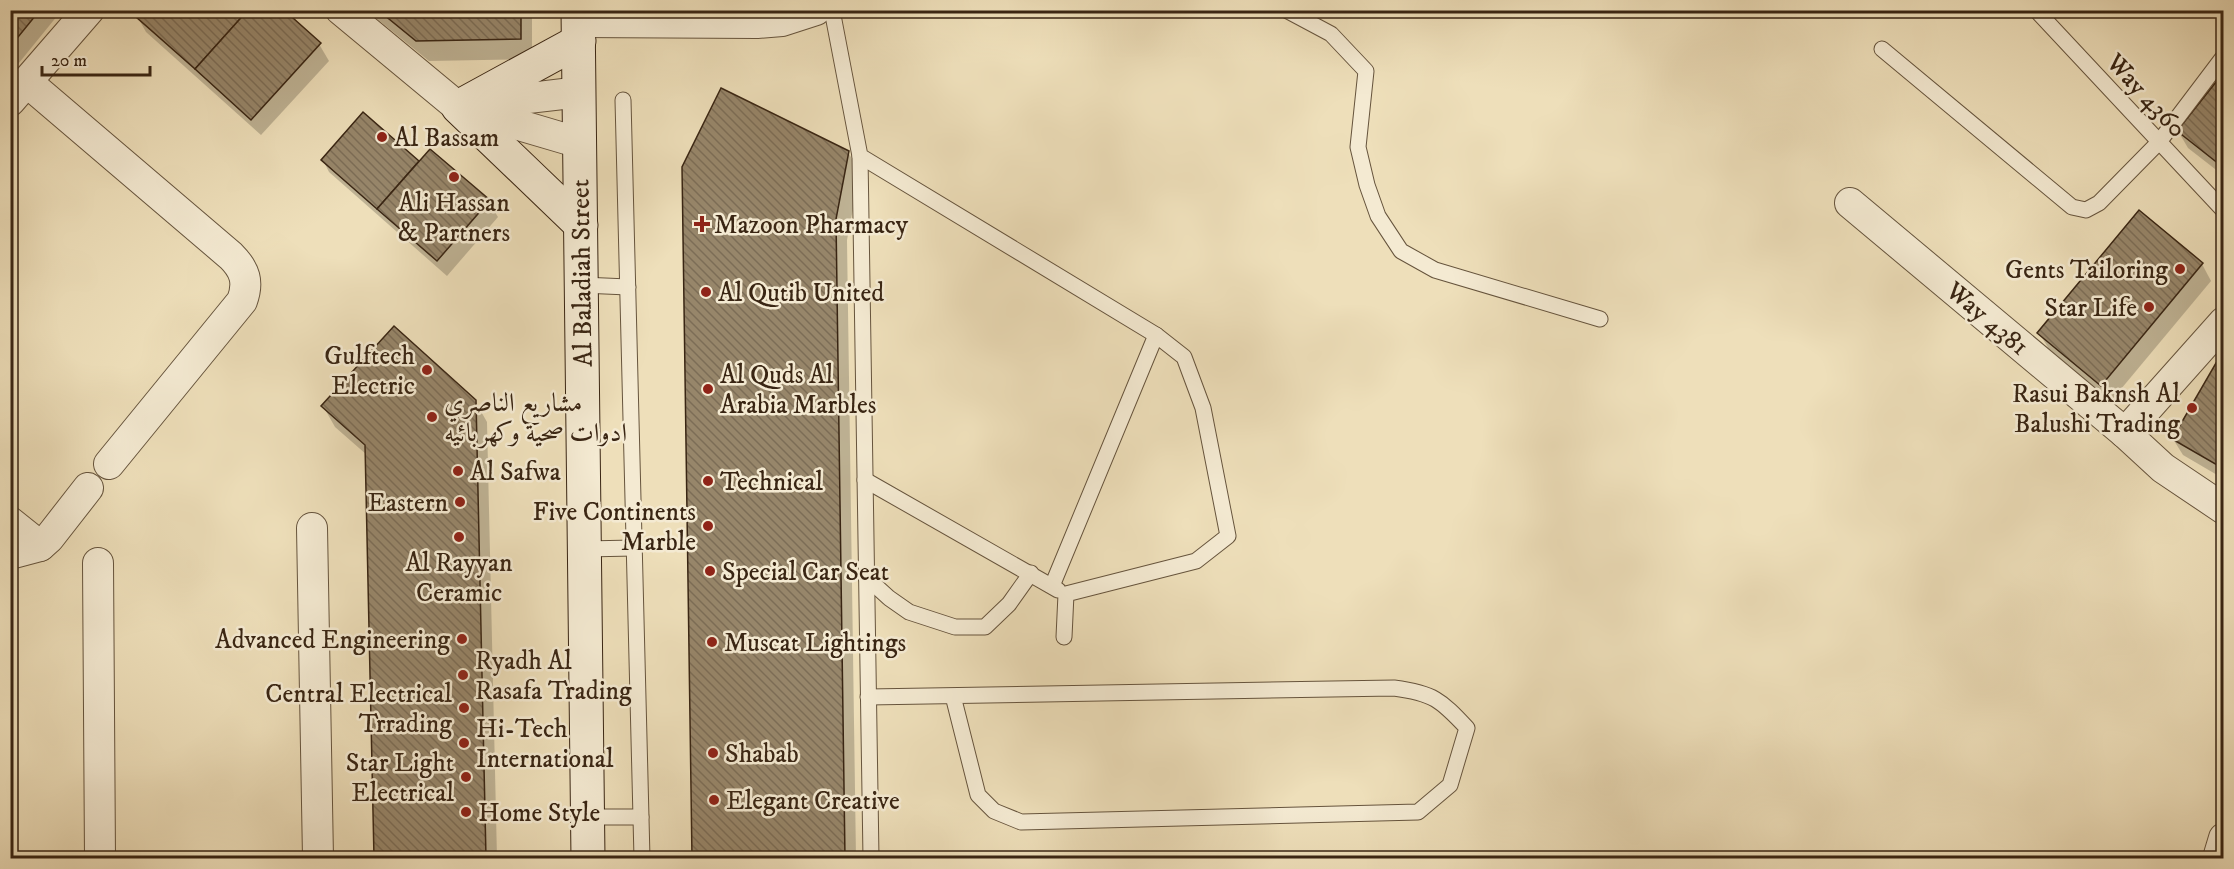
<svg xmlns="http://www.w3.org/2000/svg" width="2234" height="869" font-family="'IM FELL DW Pica',Amiri,serif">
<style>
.shadow{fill:#0003}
.building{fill:url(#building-back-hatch);stroke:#392513;stroke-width:1.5}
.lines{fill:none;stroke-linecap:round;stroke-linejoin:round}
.lane-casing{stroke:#66543d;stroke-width:17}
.street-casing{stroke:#66543d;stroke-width:32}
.secondary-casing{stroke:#392513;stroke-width:35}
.lane{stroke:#f4ead2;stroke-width:15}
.street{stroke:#f4ead2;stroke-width:30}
.secondary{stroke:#f4ead2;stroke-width:33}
.poi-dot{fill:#8f2418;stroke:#f4ead2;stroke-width:2}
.labels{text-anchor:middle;stroke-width:5;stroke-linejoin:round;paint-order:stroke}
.street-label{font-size:26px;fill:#392513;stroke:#f4ead2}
.poi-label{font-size:26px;fill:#392513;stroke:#f4ead2;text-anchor:start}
</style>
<defs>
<pattern id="building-back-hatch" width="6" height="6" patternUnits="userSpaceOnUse" patternTransform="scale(1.5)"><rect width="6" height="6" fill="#97866a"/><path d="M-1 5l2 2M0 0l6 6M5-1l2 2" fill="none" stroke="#7c6d56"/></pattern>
</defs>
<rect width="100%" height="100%" fill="#eedfba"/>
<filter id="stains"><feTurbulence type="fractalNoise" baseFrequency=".00333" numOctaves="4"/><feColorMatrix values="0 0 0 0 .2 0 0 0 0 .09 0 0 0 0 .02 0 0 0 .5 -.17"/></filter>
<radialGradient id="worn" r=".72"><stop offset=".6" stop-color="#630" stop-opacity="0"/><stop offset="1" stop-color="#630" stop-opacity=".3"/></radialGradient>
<g class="shadow">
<polygon points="10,10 62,10 10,74"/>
<polygon points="366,10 532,10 532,59 429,61"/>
<polygon points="137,16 319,44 329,61 261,135 146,32"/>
<polygon points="2224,74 2224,176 2188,148 2178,131"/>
<polygon points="848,152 860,173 847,240 856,858 694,858 683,167"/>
<polygon points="323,160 418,162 488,201 498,217 447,276 329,172"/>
<polygon points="2202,264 2211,281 2111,401 2049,349 2039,333"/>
<polygon points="2224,369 2224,479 2183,455 2173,439"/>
<polygon points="475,401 487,422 497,858 376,858 367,455 335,427 323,406"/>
</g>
<g class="building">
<polygon points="10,10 40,10 10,47"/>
<polygon points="139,10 248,10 195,69 135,16"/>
<polygon points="248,10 284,10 321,43 251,120 195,69"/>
<polygon points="378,10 521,10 521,39 416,41"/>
<polygon points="2224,72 2224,168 2177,131"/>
<polygon points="721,88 849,151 836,219 845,858 692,858 682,167"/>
<polygon points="363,112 419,161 377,209 321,160"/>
<polygon points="430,149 490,200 437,261 377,209"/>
<polygon points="2139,210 2203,263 2101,386 2037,333"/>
<polygon points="394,326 476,400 486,858 374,858 365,445 321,406"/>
<polygon points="2216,363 2224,367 2224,469 2172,439"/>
</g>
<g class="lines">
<g class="lane-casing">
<g id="lane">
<polyline points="832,10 860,156 1156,335 1184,357 1203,408 1228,536 1196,561 1066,594 1064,637"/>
<polyline points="1286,10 1331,34 1366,71 1358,147 1367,185 1378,216 1401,251 1435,270 1600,319"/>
<polyline points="2036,10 2224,211"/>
<polyline points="1882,49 2072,207 2086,210 2099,203 2159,142 2224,56"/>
<polyline points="623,100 642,858"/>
<polyline points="860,156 871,858"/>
<polyline points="582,285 628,287"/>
<polyline points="865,480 1058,590"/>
<polyline points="585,549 634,548"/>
<polyline points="866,577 889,598 909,612 955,627 985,627 1009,604 1031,573"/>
<polyline points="1052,586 1156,335"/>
<path d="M868,697L1394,688C1433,693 1441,700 1467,728L1450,785L1418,812L1021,822L994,811L978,795L953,696"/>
<polyline points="587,817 641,817"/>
</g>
</g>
<g class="street-casing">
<g id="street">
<polyline points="341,10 458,107 580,143"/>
<polyline points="578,22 757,23 782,21 816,10"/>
<path d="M27,82L231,256C245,270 249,282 242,301L109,464"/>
<polyline points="10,101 89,10"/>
<polyline points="470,105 580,92"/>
<polyline points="1850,203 2125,433 2163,468 2224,509"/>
<polyline points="2125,433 2224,322"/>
<polyline points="10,522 40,546"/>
<polyline points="312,528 318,858"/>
<polyline points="10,554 40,546 49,538 88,488"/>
<polyline points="98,563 100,858"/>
<polyline points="2218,858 2224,838"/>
</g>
</g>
<g class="secondary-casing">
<g id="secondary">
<polyline points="578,10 588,858"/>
<polyline points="579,41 458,107 581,225"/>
</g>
</g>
<use href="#lane" class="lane"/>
<use href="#street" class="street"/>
<use href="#secondary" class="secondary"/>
</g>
<g class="poi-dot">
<circle cx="382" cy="137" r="6"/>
<circle cx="454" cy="177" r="6"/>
<path d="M699 215h6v6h6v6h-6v6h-6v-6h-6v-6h6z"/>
<circle cx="2180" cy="269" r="6"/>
<circle cx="706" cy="292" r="6"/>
<circle cx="2149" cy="307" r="6"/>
<circle cx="427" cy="370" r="6"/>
<circle cx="708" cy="389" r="6"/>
<circle cx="2192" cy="408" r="6"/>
<circle cx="432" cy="417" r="6"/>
<circle cx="458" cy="471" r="6"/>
<circle cx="708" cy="481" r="6"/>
<circle cx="460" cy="502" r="6"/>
<circle cx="708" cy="526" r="6"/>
<circle cx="459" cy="537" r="6"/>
<circle cx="710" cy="571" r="6"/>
<circle cx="462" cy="639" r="6"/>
<circle cx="712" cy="642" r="6"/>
<circle cx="463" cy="675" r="6"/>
<circle cx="464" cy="708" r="6"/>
<circle cx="464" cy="743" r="6"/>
<circle cx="713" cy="753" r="6"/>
<circle cx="466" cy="777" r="6"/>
<circle cx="714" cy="800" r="6"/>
<circle cx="466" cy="812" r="6"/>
</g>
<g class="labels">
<g class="street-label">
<text transform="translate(2147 95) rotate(47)" y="9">Way 4360</text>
<text transform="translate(581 273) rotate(-91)" y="9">Al Baladiah Street</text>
<text transform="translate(1988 318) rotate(40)" y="9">Way 4381</text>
</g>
<g class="poi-label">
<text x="394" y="146">Al Bassam</text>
<text x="454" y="211" text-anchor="middle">Ali Hassan<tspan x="454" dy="30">&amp; Partners</tspan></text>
<text x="714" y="233">Mazoon Pharmacy</text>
<text x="2168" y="278" text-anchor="end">Gents Tailoring</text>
<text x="718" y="301">Al Qutib United</text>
<text x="2137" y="316" text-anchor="end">Star Life</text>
<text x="415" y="364" text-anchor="end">Gulftech<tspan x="415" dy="30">Electric</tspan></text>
<text x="720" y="383">Al Quds Al<tspan x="720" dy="30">Arabia Marbles</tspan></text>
<text x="2180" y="402" text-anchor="end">Rasui Baknsh Al<tspan x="2180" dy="30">Balushi Trading</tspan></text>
<text x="444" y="411">مشاريع الناصري<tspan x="444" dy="30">ادوات صحية وكهربائيه</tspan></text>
<text x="470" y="480">Al Safwa</text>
<text x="720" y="490">Technical</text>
<text x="448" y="511" text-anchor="end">Eastern</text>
<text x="696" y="520" text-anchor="end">Five Continents<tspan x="696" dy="30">Marble</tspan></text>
<text x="459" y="571" text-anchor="middle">Al Rayyan<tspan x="459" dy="30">Ceramic</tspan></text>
<text x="722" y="580">Special Car Seat</text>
<text x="450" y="648" text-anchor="end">Advanced Engineering</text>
<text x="724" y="651">Muscat Lightings</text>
<text x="475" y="669">Ryadh Al<tspan x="475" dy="30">Rasafa Trading</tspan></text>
<text x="452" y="702" text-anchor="end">Central Electrical<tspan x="452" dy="30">Trrading</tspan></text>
<text x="476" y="737">Hi-Tech<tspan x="476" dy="30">International</tspan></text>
<text x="725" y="762">Shabab</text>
<text x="454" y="771" text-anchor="end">Star Light<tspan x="454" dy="30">Electrical</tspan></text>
<text x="726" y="809">Elegant Creative</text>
<text x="478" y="821">Home Style</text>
</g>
</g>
<rect width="2234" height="869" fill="none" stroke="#eedfba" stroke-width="36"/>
<rect x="12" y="12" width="2210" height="845" fill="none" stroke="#392513" stroke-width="3"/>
<rect x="18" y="18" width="2198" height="833" fill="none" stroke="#392513" stroke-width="1.5"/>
<path d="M42 66v9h108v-9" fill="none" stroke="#392513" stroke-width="3"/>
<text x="51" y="66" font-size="18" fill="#392513" stroke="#f4ead2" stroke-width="4.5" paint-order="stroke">20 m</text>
<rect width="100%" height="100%" filter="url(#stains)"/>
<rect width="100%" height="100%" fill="url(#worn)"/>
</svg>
